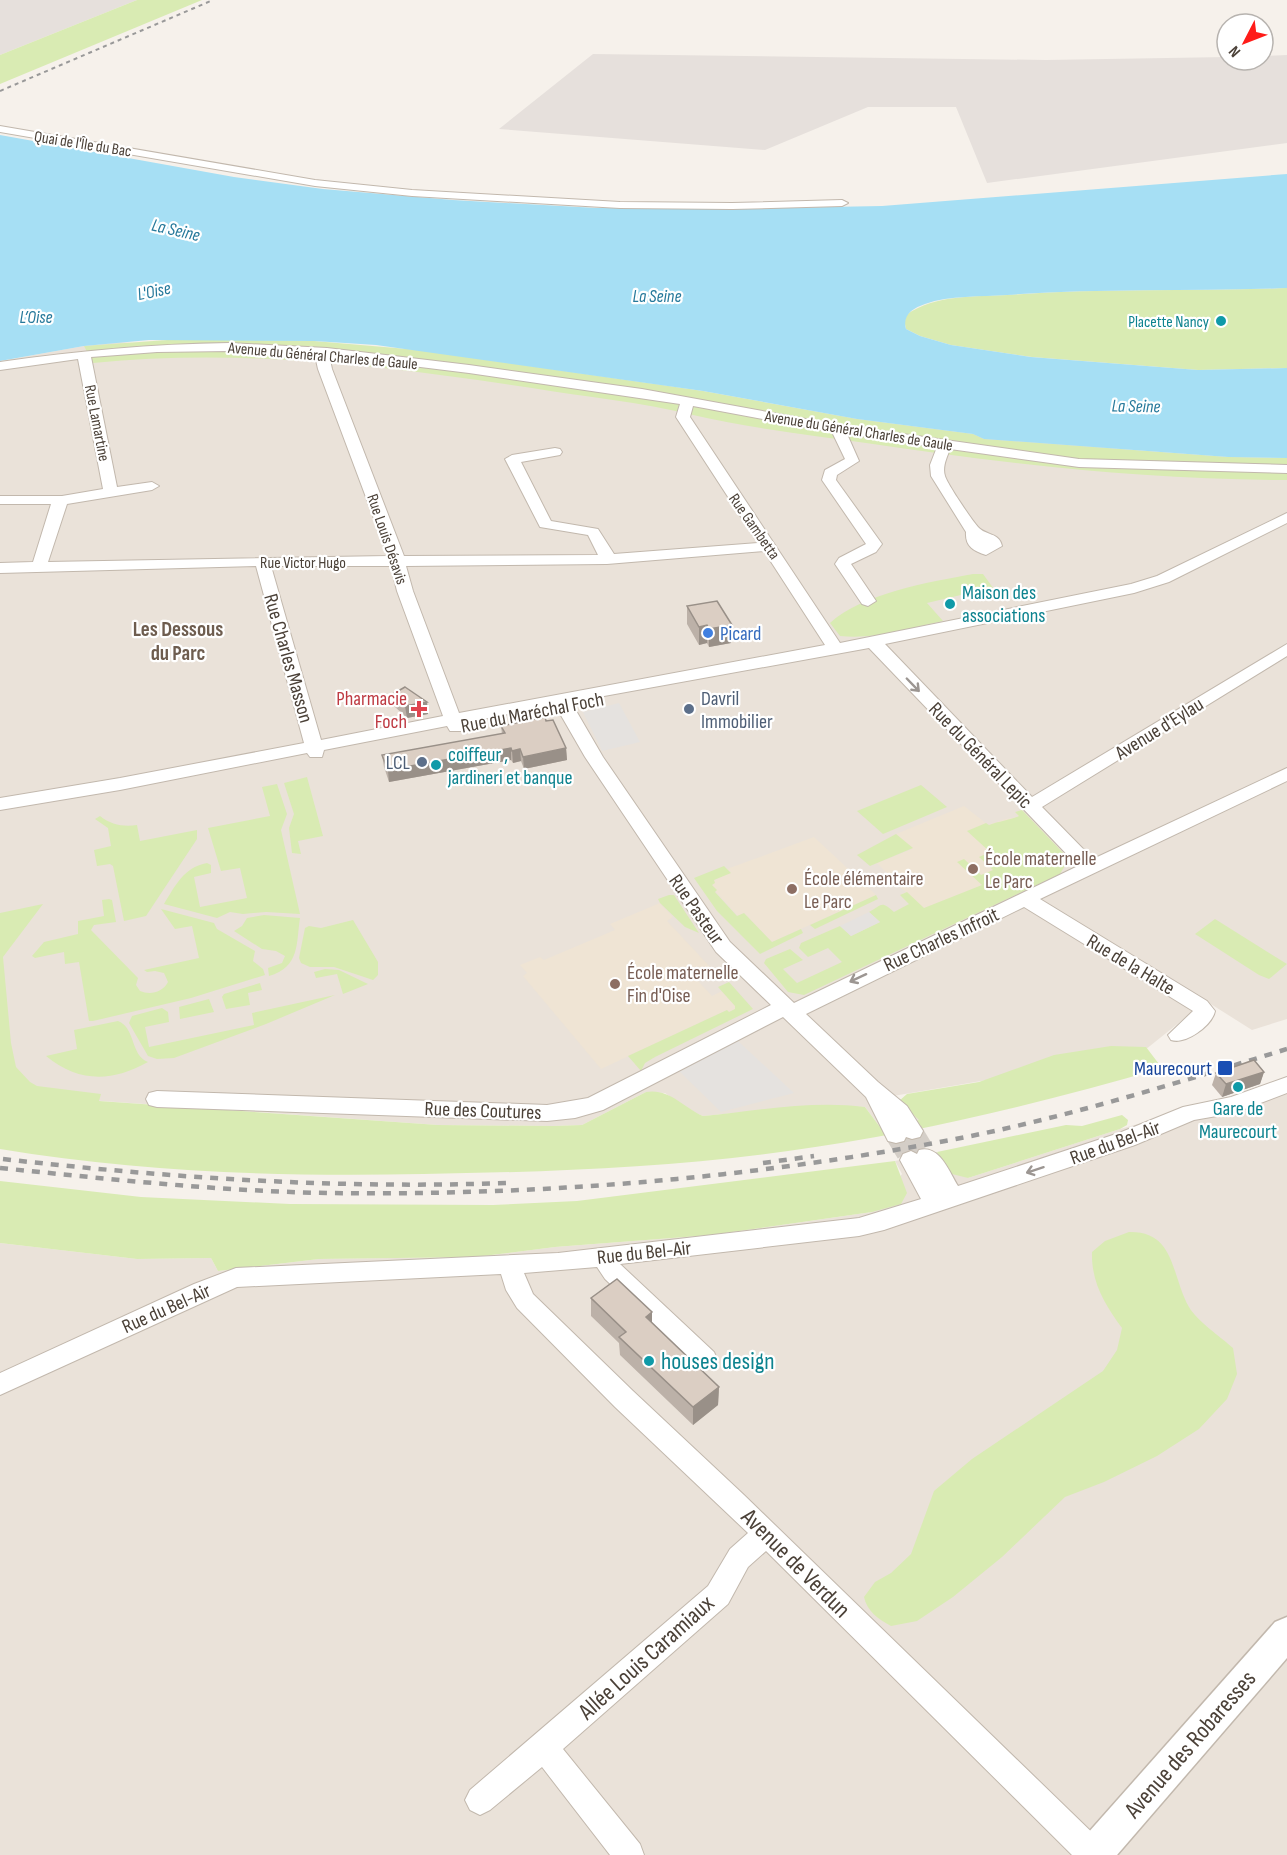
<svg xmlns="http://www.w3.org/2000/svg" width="1287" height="1855" font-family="'Sofia Sans Condensed',sans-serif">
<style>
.residential{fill:#eae2d9}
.industrial{fill:#e6e0dc}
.education{fill:#efe4d4}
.green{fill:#d9ebb3}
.parking{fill:#e5e2df}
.water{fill:#a6dff4}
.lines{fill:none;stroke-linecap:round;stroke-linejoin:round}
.minor-tunnel{stroke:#d4cec7;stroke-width:21;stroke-dasharray:21 10;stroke-linecap:butt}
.minor-casing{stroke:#c2b8ad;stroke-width:2}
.tertiary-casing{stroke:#c2b8ad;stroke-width:3}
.minor{fill:#fff;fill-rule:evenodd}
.tertiary{fill:#fff;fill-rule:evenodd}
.rail-far1{stroke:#999;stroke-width:2;stroke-dasharray:4 4;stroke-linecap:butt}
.rail{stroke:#999;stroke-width:4.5;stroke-dasharray:8 8;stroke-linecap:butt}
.wall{fill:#bcb1a8}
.shaded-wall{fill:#999088}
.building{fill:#dbcec3;stroke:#999088;stroke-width:1.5}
.oneway{stroke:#9c9692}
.culture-dot{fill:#0f9aa8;stroke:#fff;stroke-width:2}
.shop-dot{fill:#3f7fe0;stroke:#fff;stroke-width:2}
.health-dot{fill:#e0444e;stroke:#fff;stroke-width:2}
.service-dot{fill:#5c6f8a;stroke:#fff;stroke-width:2}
.education-dot{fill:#8d6e63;stroke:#fff;stroke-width:2}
.transit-dot{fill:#1a4fb4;stroke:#fff;stroke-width:2}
.labels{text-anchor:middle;stroke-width:4.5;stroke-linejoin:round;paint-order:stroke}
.far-street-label{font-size:16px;fill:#4b4138;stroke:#fff}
.far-culture-label{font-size:16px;fill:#0d838f;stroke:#fff;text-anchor:end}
.far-water-label{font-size:18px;font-style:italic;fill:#26799b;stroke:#fff}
.culture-label{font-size:20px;fill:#0d838f;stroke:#fff;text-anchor:start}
.shop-label{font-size:20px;fill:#366cbe;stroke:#fff;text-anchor:start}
.street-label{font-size:20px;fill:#4b4138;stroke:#fff}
.health-label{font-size:20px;fill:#be3a42;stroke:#fff;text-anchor:end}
.service-label{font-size:20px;fill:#4e5e75;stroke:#fff;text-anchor:start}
.education-label{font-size:20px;fill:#785e54;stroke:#fff;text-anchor:start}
.transit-label{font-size:20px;fill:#164399;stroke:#fff;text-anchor:end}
.neighbourhood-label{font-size:21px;font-weight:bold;fill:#6e5d4f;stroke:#fff}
.near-culture-label{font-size:24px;fill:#0d838f;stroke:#fff;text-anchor:start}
.near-street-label{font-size:24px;fill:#4b4138;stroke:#fff}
</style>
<rect width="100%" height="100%" fill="#f6f1eb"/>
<g class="residential">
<polygon points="120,342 656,384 857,419 973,434 1131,450 1228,457 1287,458 1287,1019 1252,1030 1206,1001 1140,1054 893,1096 920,1120 880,1127 865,1107 820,1105 703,1116 690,1111 665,1093 646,1092 582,1125 553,1126 438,1125 32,1096 0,1090 0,361 84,346"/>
<polygon points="1287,1079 1287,1855 0,1855 0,1243 137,1259 211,1258 218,1271 319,1259 475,1257 555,1247 711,1235 872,1212 902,1174 895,1161 937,1152 940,1161 968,1178 1120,1129 1167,1116 1228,1104"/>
</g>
<g class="industrial">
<polygon points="0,0 137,0 0,55"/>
<polygon points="593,54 1046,60 1227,57 1227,60 1263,60 1263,56 1287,55 1287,143 987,183 956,107 868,107 765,150 499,129"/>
</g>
<g class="education">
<polygon points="964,806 988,825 1005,819 1019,817 1015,812 1022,810 1069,859 1060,874 939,931 900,895 906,892 899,886 902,884 897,879 894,880 877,863 912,849 896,834"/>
<polygon points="814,837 876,895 772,942 744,913 738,916 715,891 712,885 713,881 731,872 727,869"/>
<polygon points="660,903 673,917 667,921 713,970 705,973 698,966 689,971 712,996 722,991 736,1006 736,1009 729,1012 727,1010 601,1069 523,976 527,973 520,965 540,957 544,960 615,930 610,924"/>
</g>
<g class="green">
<polygon points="137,0 202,0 0,84 0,55"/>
<path d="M1287,288V368L1198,370L1032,357L951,345L920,336L906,329L904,319L906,315C936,294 974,297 1008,295C1101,288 1194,292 1287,288Z"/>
<path d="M181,339L314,341L419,350L703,391L857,419L973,434L984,439L1228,457L1287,458V480C1145,480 1006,464 866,443C810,435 748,428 693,415C641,402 585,397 532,388C385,366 242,348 93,363L84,346Z"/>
<path d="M973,574H983L996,592L982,590L927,603L943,621C909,628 874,640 840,636L830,623C863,593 930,582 973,574Z"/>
<polygon points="307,777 323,836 298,841 301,854 292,853 289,828 294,814 284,783"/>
<path d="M277,784L287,814L281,830L300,914L266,912L243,914L230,912L217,918L164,904C175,886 184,867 207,863L211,865V873L194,877L200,907L247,898L240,868L221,871L208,828L270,816L262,787Z"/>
<polygon points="921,785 947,807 883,834 857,811"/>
<path d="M1022,810L1069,859L1060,874L804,995L788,992L764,963L766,959L790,949L803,960L783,969L797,983L842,962L828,948L808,957L799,948L801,943L840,926L851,936L880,922L869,912C882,905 881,900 894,912L909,904L900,895L907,892L924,908L982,885L957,862L964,859L981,875L993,870L979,857L990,852L967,831L986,823L989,825C999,821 1010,820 1019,816L1015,812Z"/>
<path d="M100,816C111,825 124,827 137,825L140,841L197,830V839L146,916L124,921L113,866L110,864L97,866L94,850L111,846L108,828L95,819Z"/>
<polygon points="896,834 913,848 870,866 857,855"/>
<polygon points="724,866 731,873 714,880 715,883 712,885 717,890 715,892 737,916 744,913 772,942 801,929 803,933 760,954 717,911 694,878"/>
<polygon points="669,895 674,895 699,933 685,927 660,903 658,899"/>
<polygon points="876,895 878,899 815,929 810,925"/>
<path d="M109,899L112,900L116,922L94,925L91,930L138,978L136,985L140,991C150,995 162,993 168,982L164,973L155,971L147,972L144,970L199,958L192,926L175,929L161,909L214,923L217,929L255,951L253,961L263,969L265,975L191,998L93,1021H89L79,962L65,964L64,952L35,958L32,956L44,942L78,934V921L104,916L102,900Z"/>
<path d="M43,904L3,957L11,1043L16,1067L30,1082L37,1086L101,1094L99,1101L438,1125L553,1126L582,1125L646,1092C669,1088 683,1107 703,1116C756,1111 812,1100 865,1107L880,1127L919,1120L899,1101L907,1094L979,1082L1054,1055L1111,1046L1146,1047L1162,1068C1039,1104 914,1134 788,1151C668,1168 545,1172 423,1174C282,1177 139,1172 0,1149V913Z"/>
<path d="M264,915L300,918C296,944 300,967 269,976L268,968L282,963L285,956L276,951L262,949L234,931L242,926L247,918Z"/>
<polygon points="1215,919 1287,964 1269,979 1259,975 1195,934"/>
<polygon points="353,920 378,962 378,975 373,980 334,967 310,967 301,963 299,958 305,928 309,926 321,928"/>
<polygon points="325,969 339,970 368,984 343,994 337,974 316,978 314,972"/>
<polygon points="729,982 753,1009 655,1057 645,1063 641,1071 628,1056 727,1010 729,1012 735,1009 735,1006 718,987"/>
<polygon points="260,983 262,990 248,993 250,1005 226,1009 222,997 224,994"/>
<polygon points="335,995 266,1024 174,1058 157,1059 148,1056 129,1023 132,1016 162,1008 168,1012 169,1022 145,1027 149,1047 254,1025 252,1013"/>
<polygon points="209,999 214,1012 180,1019 179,1007"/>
<path d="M118,1021C136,1028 130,1055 148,1062C112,1082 79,1083 46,1056L77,1049L74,1030Z"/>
<polygon points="1122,1115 1128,1120 1127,1125 1120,1129 968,1178 948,1173 937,1152 1066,1125 1082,1126"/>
<polygon points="895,1161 907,1193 901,1204 872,1212 711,1235 555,1247 475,1257 319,1259 218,1271 211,1258 137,1259 0,1243 0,1181 141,1197 290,1204 493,1205 577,1201"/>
<path d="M1129,1232C1176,1231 1171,1276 1189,1307C1197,1321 1221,1337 1233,1348L1237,1374L1227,1399L1199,1429L1157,1456L1104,1482L1065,1497L1002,1557L953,1597L917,1621L891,1626C878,1619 867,1611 864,1597L875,1582L891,1573L911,1554L934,1491L972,1459L1103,1371L1117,1350L1122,1328C1105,1305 1091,1282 1092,1252L1105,1241Z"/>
</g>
<g class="parking">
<polygon points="619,703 640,742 602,751 583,712"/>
<polygon points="869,912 880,922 851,936 840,926"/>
<polygon points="738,1041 794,1093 721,1112 678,1070"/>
</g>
<path class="water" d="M0,135L234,177L323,189L453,200L597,208L728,209L882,206L1287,174V288C1194,292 1100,288 1007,295C981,297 950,295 925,304C913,308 902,315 906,329L920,336L951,345L1031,357L1198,370L1287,368V458L1228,457L984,439L973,434L857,419L703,391L376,345L314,341L149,340L84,346L0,361Z"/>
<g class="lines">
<g class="minor-tunnel">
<polyline points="912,1131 927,1156"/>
<polyline points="896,1135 911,1160"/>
</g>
<g class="minor-casing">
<g id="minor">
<polygon points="0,126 315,180 412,190 620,202 732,203 842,200 848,203 842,206 732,209 620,208 412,196 315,186 0,132"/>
<path d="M229,343L327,348L469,365L642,389L839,425L1079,459L1287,465V473L1079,467L950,449C947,457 942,467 945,476C948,485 971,519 978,527C986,536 999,532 1002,546L986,555C973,551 965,546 966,532L931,476L930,465L937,447L847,434L859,461L837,475L836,480L882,544L876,552L851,564L876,601L868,606L862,604L835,564L839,558L866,544L822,480L825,470L845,459L832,432L693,406L690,417L840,643L1131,584L1157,576L1287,513V523L1169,582L1134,593L885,644L1032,797L1287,644V656L1042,807L1093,859L1287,768V781L1040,899L1207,1001L1215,1011C1212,1026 1185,1045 1171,1040L1168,1035L1193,1011L1024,907L806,1014L878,1082L907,1106L923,1131L920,1137L912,1139L906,1137L904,1141L896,1143L888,1141L866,1097L783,1017L603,1110L575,1118L547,1121L157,1107L149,1105L146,1099L149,1093L157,1091L547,1105L588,1098L771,1005L716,952L585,757L555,705L463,723L465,727L462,731H450L447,726L324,750L322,757H310L307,753L120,790L0,810V798L120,778L304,743L256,566L0,573V563L33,562L51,504H0V496H62L103,489L78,359L0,370V362C77,351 152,344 229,343ZM229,351L319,356L316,360L318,369L388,556L48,562L67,504L152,490L159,486L152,482L117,487L91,357L157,352ZM331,356L469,373L680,404L676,417L758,543L614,554L598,529L551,521L521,462L560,455L562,452L560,449L555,448L512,455L505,459L540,527L588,535L598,555L404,556L332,369L330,360ZM764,551L825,645L459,713L413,591L406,566L607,564ZM271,566H391L397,591L443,716L321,740ZM869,648L1078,866L794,1003L730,942L603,757L571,702Z"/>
<path d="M1287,1077V1093L1234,1113L1194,1120L1135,1145L884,1230L859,1236L620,1264L714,1352L717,1359L714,1366L705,1369L696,1366L605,1279L597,1267L524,1273L533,1294L633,1391L744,1495L1104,1844L1108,1855H1072L766,1551L748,1567L728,1604L563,1749L640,1844L644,1855H610L542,1767L490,1810L480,1815L470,1810L465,1800L470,1790L708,1586L730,1549L748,1533L615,1407L517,1308L506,1290L501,1274L237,1287L0,1395V1373L194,1284L236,1268L558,1253L859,1218L921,1199L900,1160L903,1154L911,1151L917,1154L919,1150C939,1144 949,1171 958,1186L1119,1133L1183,1107L1231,1097Z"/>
</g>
</g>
<g class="tertiary-casing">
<polygon id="tertiary" points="1287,1617 1287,1658 1117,1855 1075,1855 1080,1842 1275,1622"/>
</g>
<use href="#minor" class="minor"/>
<use href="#tertiary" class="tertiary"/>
<polyline class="rail-far1" points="0,91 213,0"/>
<g class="rail">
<path d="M3,1159C171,1178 337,1189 506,1183"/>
<polyline points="763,1163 814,1156"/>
<path d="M0,1168C109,1179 217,1191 327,1193C543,1196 759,1178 971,1136C1078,1114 1183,1081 1287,1049"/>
</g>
</g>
<g class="wall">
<polygon points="687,606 732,625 731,643 709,647 707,643 699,645 687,624"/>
<polygon points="393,694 427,702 428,714 407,718 394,706"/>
<polygon points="546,721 566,748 567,760 524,769 521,761 513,763 511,760 389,782 384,767 382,755 502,734 501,726"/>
<polygon points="1264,1072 1260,1084 1222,1097 1212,1085 1216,1073"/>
<polygon points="591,1298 652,1312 652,1323 719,1387 718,1405 693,1425 620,1355 619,1343 591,1316"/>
</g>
<g class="shaded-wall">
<polygon points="707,625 707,643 699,645 699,627"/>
<polygon points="732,625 731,643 709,647 709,629"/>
<polygon points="427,702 428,714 407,718 405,706"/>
<polygon points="511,748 511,760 389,782 388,770"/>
<polygon points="566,748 567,760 524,769 523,757"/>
<polygon points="520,749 521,761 513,763 512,751"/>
<polygon points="1264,1072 1260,1084 1222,1097 1226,1084"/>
<polygon points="652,1312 652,1331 646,1317"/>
<polygon points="719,1387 718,1405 693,1425 693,1407"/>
</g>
<g class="building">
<polygon points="717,601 732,625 709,629 707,625 699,627 687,606"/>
<polygon points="405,687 427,702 405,706 393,694"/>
<polygon points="545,717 546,721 553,720 566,748 523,757 520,749 512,751 511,748 388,770 382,755 505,733 501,726"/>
<polygon points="1254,1060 1264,1072 1226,1084 1216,1073"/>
<polygon points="617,1279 652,1312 646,1317 719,1387 693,1407 619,1337 626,1332 591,1298"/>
</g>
<defs><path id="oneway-shaft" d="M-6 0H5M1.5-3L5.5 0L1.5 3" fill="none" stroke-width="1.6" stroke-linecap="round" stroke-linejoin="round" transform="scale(1.5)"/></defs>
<g class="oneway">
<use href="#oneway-shaft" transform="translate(913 685) rotate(46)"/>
<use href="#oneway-shaft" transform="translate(858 978) rotate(155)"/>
<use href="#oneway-shaft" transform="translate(1035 1170) rotate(162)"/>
</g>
<g class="culture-dot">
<circle cx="1221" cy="321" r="6"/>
<circle cx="950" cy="604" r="6"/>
<circle cx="436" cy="765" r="6"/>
<circle cx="1238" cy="1087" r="6"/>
<circle cx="649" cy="1361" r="6"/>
</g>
<circle class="shop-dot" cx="708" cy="633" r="6"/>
<path class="health-dot" d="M416 700h6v6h6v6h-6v6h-6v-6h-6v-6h6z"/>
<g class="service-dot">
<circle cx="689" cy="709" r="6"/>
<circle cx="422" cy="762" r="6"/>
</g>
<g class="education-dot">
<circle cx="973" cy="869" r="6"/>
<circle cx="792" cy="889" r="6"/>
<circle cx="615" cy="984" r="6"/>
</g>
<rect class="transit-dot" x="1217" y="1060" width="16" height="16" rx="3"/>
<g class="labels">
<g class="far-street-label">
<text transform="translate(83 143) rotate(9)" y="6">Quai de l'Île du Bac</text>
<text transform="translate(323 355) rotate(5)" y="6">Avenue du Général Charles de Gaule</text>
<text transform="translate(98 423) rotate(79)" y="6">Rue Lamartine</text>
<text transform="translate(859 430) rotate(9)" y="6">Avenue du Général Charles de Gaule</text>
<text transform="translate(755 526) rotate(55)" y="6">Rue Gambetta</text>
<text transform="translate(388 539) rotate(71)" y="6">Rue Louis Désavis</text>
<text x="303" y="568">Rue Victor Hugo</text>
</g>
<g class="far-culture-label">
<text x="1209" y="327">Placette Nancy</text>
</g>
<g class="far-water-label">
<text transform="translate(176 230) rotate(13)" y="6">La Seine</text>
<text transform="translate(154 291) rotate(-12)" y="6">L'Oise</text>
<text x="657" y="302">La Seine</text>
<text x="36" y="323">L’Oise</text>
<text transform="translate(1136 406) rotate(1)" y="6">La Seine</text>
</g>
<g class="culture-label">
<text x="962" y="599">Maison des<tspan x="962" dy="23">associations</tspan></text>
<text x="448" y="761">coiffeur ,<tspan x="448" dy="23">jardineri et banque</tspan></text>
<text x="1238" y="1115" text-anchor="middle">Gare de<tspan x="1238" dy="23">Maurecourt</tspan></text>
</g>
<g class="shop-label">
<text x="720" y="640">Picard</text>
</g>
<g class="street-label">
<text transform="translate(289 658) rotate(74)" y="7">Rue Charles Masson</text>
<text transform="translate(532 712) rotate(-11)" y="7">Rue du Maréchal Foch</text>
<text transform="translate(1159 728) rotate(-32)" y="7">Avenue d'Eylau</text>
<text transform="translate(981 755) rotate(46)" y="7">Rue du Général Lepic</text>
<text transform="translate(697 909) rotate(55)" y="7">Rue Pasteur</text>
<text transform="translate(941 939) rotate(-25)" y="7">Rue Charles Infroit</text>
<text transform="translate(1131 964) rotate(31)" y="7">Rue de la Halte</text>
<text transform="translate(483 1110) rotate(2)" y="7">Rue des Coutures</text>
<text transform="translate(1115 1142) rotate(-20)" y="7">Rue du Bel-Air</text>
<text transform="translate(644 1252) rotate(-6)" y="7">Rue du Bel-Air</text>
<text transform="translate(166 1308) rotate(-24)" y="7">Rue du Bel-Air</text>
</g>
<g class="health-label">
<text x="407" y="705">Pharmacie<tspan x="407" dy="23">Foch</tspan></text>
</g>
<g class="service-label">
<text x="701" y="705">Davril<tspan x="701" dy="23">Immobilier</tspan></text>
<text x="410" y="769" text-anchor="end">LCL</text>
</g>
<g class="education-label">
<text x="985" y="865">École maternelle<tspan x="985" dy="23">Le Parc</tspan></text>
<text x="804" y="885">École élémentaire<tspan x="804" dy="23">Le Parc</tspan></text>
<text x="627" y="979">École maternelle<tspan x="627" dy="23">Fin d'Oise</tspan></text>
</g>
<g class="transit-label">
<text x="1212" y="1075">Maurecourt</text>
</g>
<g class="neighbourhood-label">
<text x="178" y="636">Les Dessous<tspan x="178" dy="24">du Parc</tspan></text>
</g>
<g class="near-culture-label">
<text x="661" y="1369">houses design</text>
</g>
<g class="near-street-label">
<text transform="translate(796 1563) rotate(45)" y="8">Avenue de Verdun</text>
<text transform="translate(646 1657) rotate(-42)" y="8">Allée Louis Caramiaux</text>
<text transform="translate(1190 1744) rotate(-49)" y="8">Avenue des Robaresses</text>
</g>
</g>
<g transform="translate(1245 42) rotate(228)"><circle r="28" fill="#ffffff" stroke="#b7b3af" stroke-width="1.5"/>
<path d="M0-4.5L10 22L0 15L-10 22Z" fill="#ff1c19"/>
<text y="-9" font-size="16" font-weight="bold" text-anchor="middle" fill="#4b4138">N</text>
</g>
</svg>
